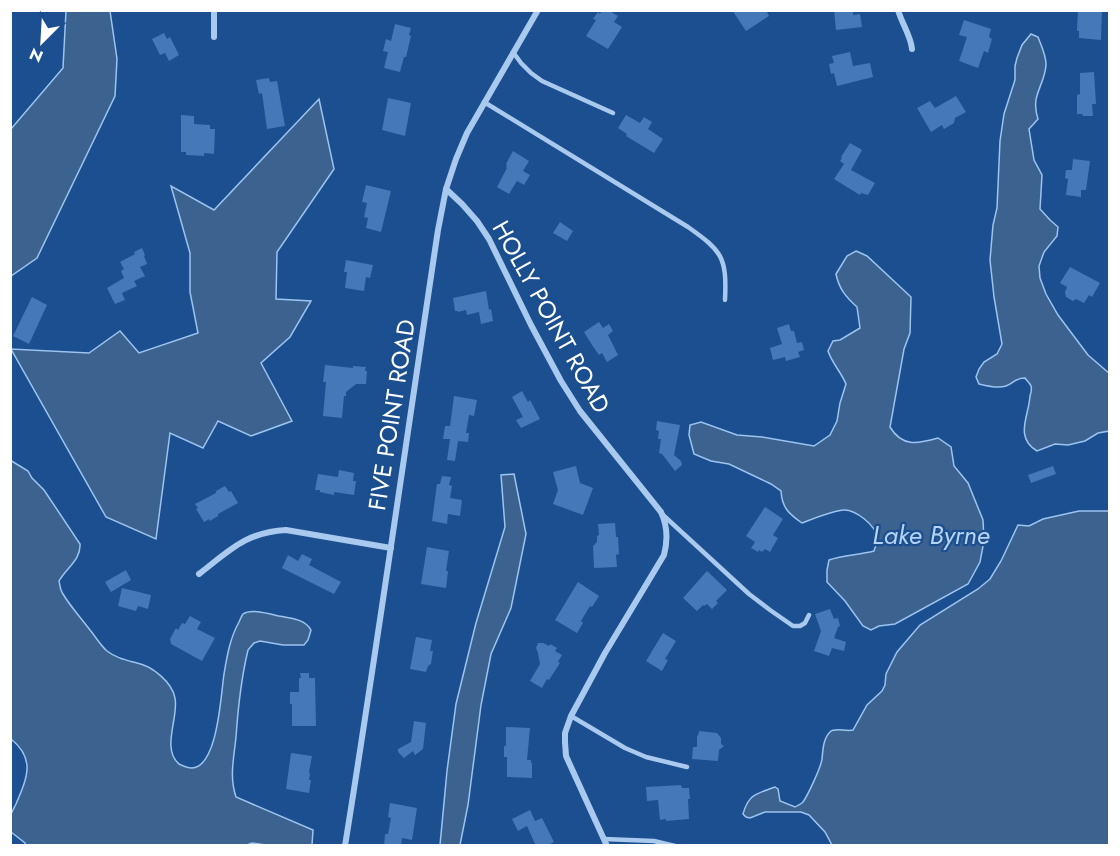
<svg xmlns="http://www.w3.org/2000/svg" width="1120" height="856" font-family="Jost,sans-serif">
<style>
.water{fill:#3c6290;stroke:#9cc4f0;stroke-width:1.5}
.building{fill:#4478b7}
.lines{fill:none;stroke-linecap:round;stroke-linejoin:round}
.lane{stroke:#a9c9ee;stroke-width:4.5}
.street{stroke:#a9c9ee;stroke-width:6}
.labels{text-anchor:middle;stroke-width:4.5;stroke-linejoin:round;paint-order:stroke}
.street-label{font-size:24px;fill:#fff;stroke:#1b4f8f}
.water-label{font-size:26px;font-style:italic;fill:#b5d3f5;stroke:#1b4f8f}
</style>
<rect width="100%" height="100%" fill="#1b4f8f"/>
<g class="water">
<polygon points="66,11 110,11 117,59 115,96 37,258 11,276 11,129 63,68"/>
<path d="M1031,34L1038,37C1041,45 1046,55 1046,64C1046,77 1038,88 1036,100C1035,107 1036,113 1038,119L1029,129L1034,160L1042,175L1040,209L1050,220L1058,227L1057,236L1044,252L1039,266L1040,278L1046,294L1058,315L1088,355L1110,374L1109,431L1098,433L1085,441L1068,445L1055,444L1037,451C1014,437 1029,416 1030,396C1031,393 1032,389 1031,386C1030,383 1027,381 1025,378C1015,378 1014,383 1006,386C998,389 987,386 979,384L976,377L979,369L984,362L997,354L1002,344L994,297L990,260L993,225L997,208L1000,141L1004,114L1015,80V66L1017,58L1022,45Z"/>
<polygon points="319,99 334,169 277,252 276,299 311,301 290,337 261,363 292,421 251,436 218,421 203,448 170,433 156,539 106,517 11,349 89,353 120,331 139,353 198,333 190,292 190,253 171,186 214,210"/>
<path d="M856,251L867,256L911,297L910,333L904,349L890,427C902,447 917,444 938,438L951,447L954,466L968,483L983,520L984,541L980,562L968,584L895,624L879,626L871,630L863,626L845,601L827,582V570L829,560C844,555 859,555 874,551C875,547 878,542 877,538C876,525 855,509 843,510C829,512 815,518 802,523C789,514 782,508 781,491L771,484L729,464L711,461L694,454L689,435L690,425L701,422L737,435L762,437L814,446L830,435L837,421L840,403L846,384C841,372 832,363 828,351L833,341L840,340L860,328L857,307C846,297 839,289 836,274L847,256Z"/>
<path d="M10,460L28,471L32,478L44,490L80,544C81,560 66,568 59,581C60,585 60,590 63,594C70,606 81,618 90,630C95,636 101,646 107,651C116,658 126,660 137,663C152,666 172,682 175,698C179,717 161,749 179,764C183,766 187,768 192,768C218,767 221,693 224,674C227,656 230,638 239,622C240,620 242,615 243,614C251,608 270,614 279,616C290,618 305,619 311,630L308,640L304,645H283L260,641L254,643L248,650C241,679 238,708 236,737C234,758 229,776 236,797L313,830L312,845L273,846L252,843L244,846H26L25,843L11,832C11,827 10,821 10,817C11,813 14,808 16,804C27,778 36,759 11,739Z"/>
<polygon points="514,474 526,534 511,608 491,654 481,705 468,805 460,845 440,845 447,771 456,704 476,623 505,527 501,475"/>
<path d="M1079,511H1109V845H832L825,832L809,815L801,812H765L750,818L746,817L743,814C749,793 757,794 775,787L778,789L780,801L795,807C798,805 800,805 803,802C808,795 821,767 822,759C823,750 823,739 830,732C835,727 846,732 853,730L867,705L882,691L885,685L886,674L897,652L920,625L978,589L990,579L1001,561L1018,525L1029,526L1043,519Z"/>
</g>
<g class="building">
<polygon points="602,10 608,10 618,16 614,22 622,27 608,49 586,36 596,20 593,19 598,12 600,14"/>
<polygon points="732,10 766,10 769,16 746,31"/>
<polygon points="834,10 853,10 853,15 860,14 862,27 836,30"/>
<polygon points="1078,10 1102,10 1101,40 1079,38 1079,31 1077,31"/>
<polygon points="964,20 991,29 989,37 992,39 988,53 984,51 978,68 959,61 967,37 959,35"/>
<polygon points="395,24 411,28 409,35 411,36 406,57 404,57 400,72 384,68 388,52 383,51 386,39 391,41"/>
<polygon points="164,33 167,39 170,37 179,55 169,61 165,53 160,55 152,39"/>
<polygon points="850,52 853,66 870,63 873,77 837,86 834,73 831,74 829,64 834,63 832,56"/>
<polygon points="1094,72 1096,104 1092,104 1093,116 1083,116 1082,114 1077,114 1077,95 1080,94 1080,73"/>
<polygon points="269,78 270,82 277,81 285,126 267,129 262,93 259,94 256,80"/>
<polygon points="956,96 966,112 955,118 954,123 944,129 942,125 931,132 917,108 930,101 935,108"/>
<polygon points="388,98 411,103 405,136 382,130"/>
<polygon points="181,115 194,116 194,124 210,125 210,129 215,129 214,154 204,153 204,156 186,155 186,152 181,152"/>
<polygon points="626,115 640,123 644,117 652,122 648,129 663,139 654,153 626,136 627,134 618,128"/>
<polygon points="850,143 862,150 851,170 875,183 868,195 861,193 860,195 834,179 844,164 840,161 842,158 841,157"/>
<polygon points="513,151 529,161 523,171 530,175 524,185 517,181 509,194 497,187 507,168 506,167 507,165 506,164"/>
<polygon points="1073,159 1090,161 1086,190 1081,190 1081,197 1066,195 1068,179 1065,178 1066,170 1072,170"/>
<polygon points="366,185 391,191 381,232 366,228 368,218 364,217 367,203 362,202"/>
<polygon points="560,222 573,231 567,241 553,233"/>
<polygon points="142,248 145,255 144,256 147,264 140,267 145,276 134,281 137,286 122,293 125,300 115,304 107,288 124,278 121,271 124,269 120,262 135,254 134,252"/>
<polygon points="346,260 373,265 370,278 366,277 364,291 345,288 347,272 344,272"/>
<polygon points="1070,267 1100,283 1092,297 1089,295 1084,303 1076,299 1073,301 1066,297 1065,292 1067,287 1060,283"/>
<polygon points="486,291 489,310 491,309 493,321 481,324 479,312 467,315 466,310 458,312 458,311 455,311 453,298"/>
<polygon points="32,297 47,305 29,344 13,336"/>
<polygon points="599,322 603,328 609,324 613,331 608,335 618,355 607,362 602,353 599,355 592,345 584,332"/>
<polygon points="789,324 791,331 794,331 797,343 802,342 804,350 798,352 800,357 786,361 785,357 773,360 770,348 782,344 777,328"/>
<polygon points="325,365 353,368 353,366 366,367 365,371 367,371 366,384 356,384 346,392 346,396 344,396 342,418 323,416 326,382 323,382"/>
<polygon points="522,391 528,402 530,400 540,419 521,428 516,420 523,417 512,397"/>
<polygon points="454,396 477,400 474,416 469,415 466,433 469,433 468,442 458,441 455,461 447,460 450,439 443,439 445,426 450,426"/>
<polygon points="657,421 680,425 674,455 681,461 682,465 675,471 662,454 659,453 661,439 658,439 659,431 656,430"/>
<polygon points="576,466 580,483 593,488 583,515 553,504 558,490 553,472"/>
<polygon points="1053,466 1056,474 1031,483 1028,475"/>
<polygon points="339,470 354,473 353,481 356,481 354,495 334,492 334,495 320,492 320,490 315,490 318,474 338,477"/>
<polygon points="442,476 451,477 449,485 452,486 450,498 462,500 460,516 448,514 447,524 432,521 437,484 440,484"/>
<polygon points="225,486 229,492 231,491 238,503 218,514 218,516 210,521 209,519 204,522 196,509 198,508 195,504 216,493 216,491"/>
<polygon points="765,507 783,519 773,535 778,538 770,552 765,549 762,552 759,550 758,552 751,548 755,542 746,536"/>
<polygon points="615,523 616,537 618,537 619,554 616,555 617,567 594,568 593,546 597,542 597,536 599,535 598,524"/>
<polygon points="427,547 449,551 446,571 448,571 446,588 421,584"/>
<polygon points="302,554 312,559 309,565 341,582 334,594 282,568 288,555 298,561"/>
<polygon points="126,570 131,580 111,592 105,582"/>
<polygon points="707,571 727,590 716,601 718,603 712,609 707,604 704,606 703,605 697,611 683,598"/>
<polygon points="578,582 599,596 592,607 590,606 581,621 583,623 577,633 555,620"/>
<polygon points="122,588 151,595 148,609 138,606 136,611 118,606"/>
<polygon points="830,609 834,619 838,618 840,626 838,627 834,638 846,642 844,651 832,648 829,656 814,651 821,631 815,614"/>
<polygon points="190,616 201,622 197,629 215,638 202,661 171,644 170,639 176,628 178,630 182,623 185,624"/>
<polygon points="663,633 676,641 665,659 668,660 662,671 646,661"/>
<polygon points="416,637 432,640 430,651 433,651 431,664 428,666 426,672 410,669"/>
<polygon points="538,643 543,643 549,646 550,644 557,648 555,651 562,655 558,662 560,663 549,680 547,679 542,688 530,681 540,664 538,653 536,648"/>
<polygon points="300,673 309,673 309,678 315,678 316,726 292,726 292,704 290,704 290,692 299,692 299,678 301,678"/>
<polygon points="414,721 426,723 423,749 415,755 413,751 404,758 398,752 398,749 411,742"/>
<polygon points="506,727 530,728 527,760 531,760 531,763 532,763 532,778 507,777 507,757 504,757 504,746 506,746"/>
<polygon points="699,731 717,733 721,738 721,744 724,746 719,750 718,761 692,759 693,747 697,747 697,735 698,736"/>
<polygon points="291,753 312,756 309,772 310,774 309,780 311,780 309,793 286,789"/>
<polygon points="681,785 682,788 689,788 690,799 688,799 689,819 666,821 666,819 660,820 658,800 647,801 646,787"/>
<polygon points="390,803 417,808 412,840 402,838 401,846 384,846 385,834 388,834 391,818 388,817"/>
<polygon points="530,810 535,821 542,818 554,842 546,846 536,846 527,826 518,831 512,819"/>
</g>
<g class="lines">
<g class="lane">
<polyline points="513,52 521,63 531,73 542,81 613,113"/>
<path d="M484,102L688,227C722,251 727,257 725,300"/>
<polyline points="663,515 749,594 770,610 793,626 800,626 805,623 809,615"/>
<polyline points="571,716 625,748 646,757 687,767"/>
<polyline points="604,839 654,841 675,846"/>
</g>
<g class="street">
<polyline points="214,10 214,37"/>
<path d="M898,10C902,24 911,36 912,49"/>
<path d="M446,189L462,204L477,221L489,239L531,325L561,381L580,411L661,512C668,527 668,540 664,555L605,653L571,716L565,733V742L566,756L607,846"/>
<path d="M199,574C229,551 246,532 286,530L391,548"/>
<path d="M345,846C378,641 407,435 438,230L446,189L456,159L467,133L538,10"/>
</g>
</g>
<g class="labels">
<g class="street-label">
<text transform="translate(551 317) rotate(61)" y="8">HOLLY POINT ROAD</text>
<text transform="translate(392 415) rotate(-81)" y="8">FIVE POINT ROAD</text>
</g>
<g class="water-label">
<text x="931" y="544">Lake Byrne</text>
</g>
</g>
<rect width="1120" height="856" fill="none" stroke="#ffffff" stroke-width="24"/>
<g transform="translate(42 42) rotate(204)" stroke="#1b4f8f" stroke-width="4.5" paint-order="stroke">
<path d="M0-4.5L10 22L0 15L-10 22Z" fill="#ffffff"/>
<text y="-9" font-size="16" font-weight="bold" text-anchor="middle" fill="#ffffff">N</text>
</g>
</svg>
